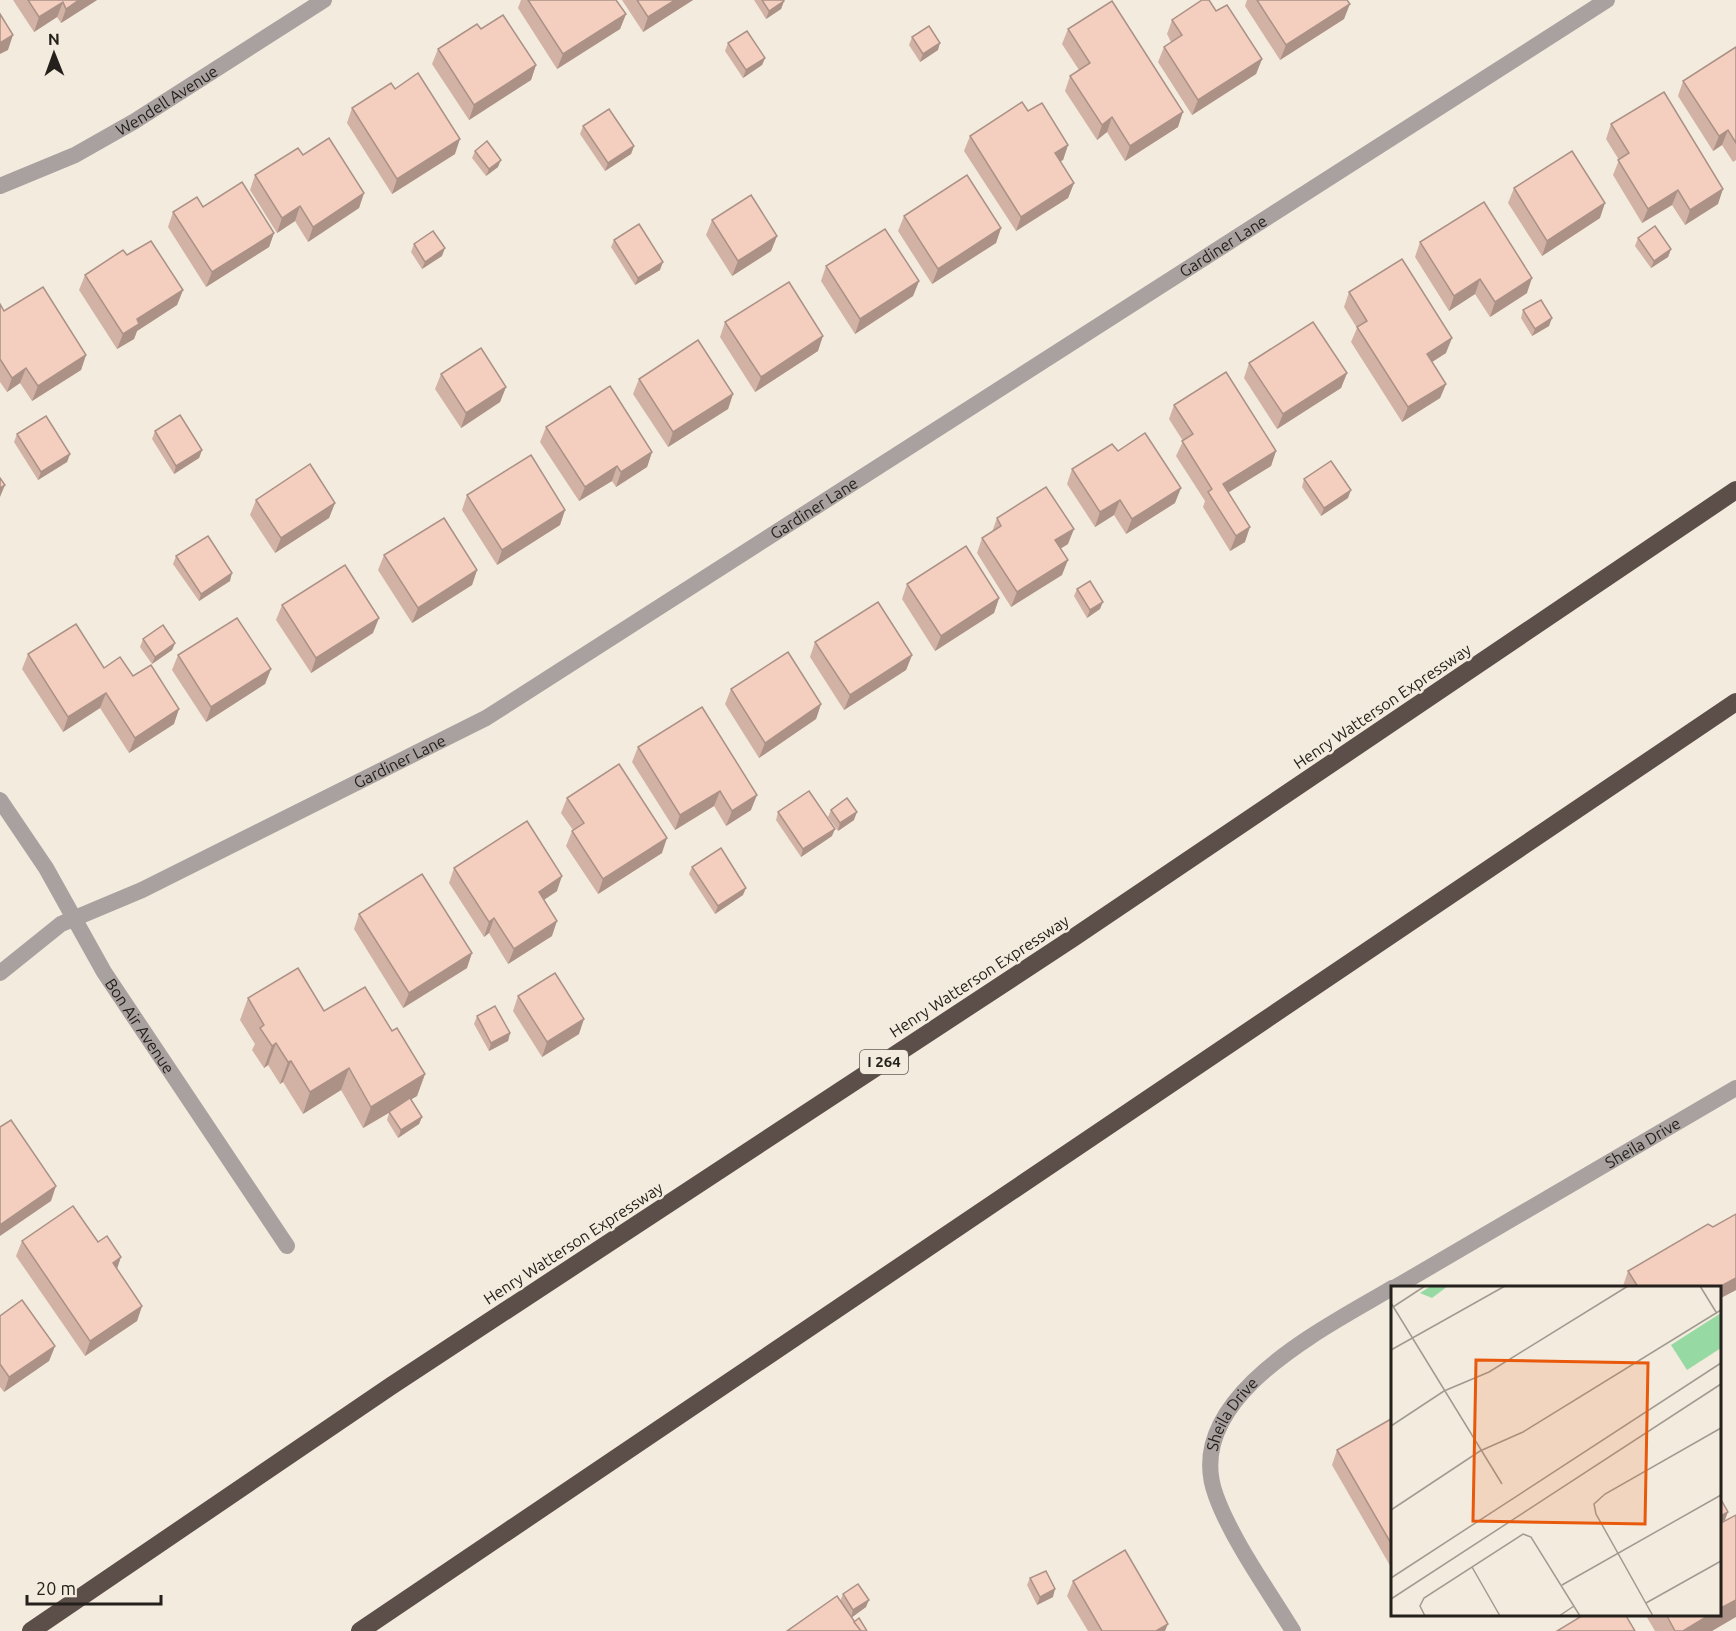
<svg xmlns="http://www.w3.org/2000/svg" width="1736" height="1631" font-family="Ubuntu,sans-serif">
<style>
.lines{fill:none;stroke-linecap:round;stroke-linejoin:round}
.minor{stroke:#a8a19f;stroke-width:16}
.motorway{stroke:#5c4e49;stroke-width:18}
.wall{fill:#d2b2a4}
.shaded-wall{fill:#ab9186}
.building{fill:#f4cfbf;stroke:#ab9186;stroke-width:1.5}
.labels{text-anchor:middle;stroke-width:5;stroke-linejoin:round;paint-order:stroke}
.shield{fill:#f3ebde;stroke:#625e56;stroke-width:1.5}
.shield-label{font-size:15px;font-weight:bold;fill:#24211c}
.street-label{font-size:16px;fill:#24211c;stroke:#f3ebde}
.inset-road{fill:none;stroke:#a09a90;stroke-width:1.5}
.view{fill:#e8590c;fill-opacity:0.15;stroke:#e8590c;stroke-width:3}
.inset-edge{fill:none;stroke:#24211c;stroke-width:3}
</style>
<rect width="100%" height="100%" fill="#f3ebde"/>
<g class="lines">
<g class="minor">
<path id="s1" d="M0,186L75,155L135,121L324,0"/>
<path id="s2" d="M0,800L46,868L104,972L287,1246"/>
<path id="s3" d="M0,973L61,924L142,890L486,718L1607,0"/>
<path id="s4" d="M1394,1288L1736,1088"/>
<path id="s5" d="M1293,1631C1268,1590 1232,1540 1216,1496C1179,1398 1327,1327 1392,1288"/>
</g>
<g class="motorway">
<polyline points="31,1631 391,1386 1073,938 1736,490"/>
<polyline points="360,1631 1736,702"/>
</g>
</g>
<g class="wall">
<polygon points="13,0 97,0 61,23 57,17 34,32"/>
<polygon points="521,0 616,0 626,14 620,29 557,69 518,8"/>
<polygon points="622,0 693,0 643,32"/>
<polygon points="754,0 783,0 784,1 781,9 766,19"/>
<polygon points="1247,0 1347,0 1344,19 1280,60 1245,6"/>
<polygon points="1172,20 1262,59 1256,74 1192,115 1158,62 1164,47 1171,42 1167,34"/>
<polygon points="481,29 536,65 531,80 469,120 432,64 438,49"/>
<polygon points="1068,29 1178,127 1125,161 1107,132 1097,140 1065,91 1070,76 1079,70 1062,44"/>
<polygon points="912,37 938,50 920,62 909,45"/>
<polygon points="728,43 765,58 762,65 743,78 725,51"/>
<polygon points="1736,47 1736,160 1733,162 1722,145 1713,151 1678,96 1683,81"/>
<polygon points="395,89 455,154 392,194 347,123 352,108"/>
<polygon points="1028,111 1068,145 1063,160 1060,161 1074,183 1068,198 1016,231 964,151 970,136"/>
<polygon points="1611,124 1718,204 1685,225 1672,205 1642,223 1613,175 1619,160 1606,139"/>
<polygon points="583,126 634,146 631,154 605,171 580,134"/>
<polygon points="475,151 498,167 486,176 472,158"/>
<polygon points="303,155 364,193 359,208 308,242 295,221 277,233 250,190 255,175"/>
<polygon points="1514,188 1600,218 1542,256 1508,203"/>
<polygon points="203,207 274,233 269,247 206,287 168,227 173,212"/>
<polygon points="904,216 1001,228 996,243 932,284 898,231"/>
<polygon points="712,220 777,236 771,251 732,276 706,235"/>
<polygon points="1638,238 1671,249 1668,257 1651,268 1635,246"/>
<polygon points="614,240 660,270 635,285 611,247"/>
<polygon points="1420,242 1527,293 1490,317 1475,294 1449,311 1415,257"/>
<polygon points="414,244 442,256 422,269 411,252"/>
<polygon points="826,266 919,281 913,296 855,334 821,281"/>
<polygon points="85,275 183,290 177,305 137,331 134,339 117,349 79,290"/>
<polygon points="1349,292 1446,353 1432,362 1446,384 1440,398 1402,422 1351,342 1357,328 1344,307"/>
<polygon points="0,304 4,311 86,355 81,370 32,401 20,383 7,392 0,382"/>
<polygon points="1523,310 1549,326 1532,336 1521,318"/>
<polygon points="725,322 818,351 755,392 720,337"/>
<polygon points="1249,363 1347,373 1341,388 1277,429 1244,378"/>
<polygon points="441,374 506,387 500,402 461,428 435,389"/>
<polygon points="639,379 733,394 728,409 668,447 633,394"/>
<polygon points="1174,405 1276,451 1271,466 1228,492 1245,542 1230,551 1203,507 1205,501 1176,456 1183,441 1169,419"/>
<polygon points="546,427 652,452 647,467 616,487 612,481 579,501 540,442"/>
<polygon points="155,431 202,450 199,458 174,474 152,439"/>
<polygon points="17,434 70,454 67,462 38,480 14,442"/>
<polygon points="1118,451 1175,503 1126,534 1114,515 1095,527 1067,484 1072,469"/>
<polygon points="1304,479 1348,498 1321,516 1302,487"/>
<polygon points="467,495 565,510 560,525 497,565 462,510"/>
<polygon points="256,500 335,503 329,518 275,553 250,515"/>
<polygon points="997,518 1068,544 1060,549 1062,575 1011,607 977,553 982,538 992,532"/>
<polygon points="384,555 477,570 472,585 412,623 378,570"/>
<polygon points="176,556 230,581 199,601 173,564"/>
<polygon points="907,584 999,598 994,613 935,651 902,599"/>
<polygon points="1077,589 1100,609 1087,618 1074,596"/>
<polygon points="282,605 373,633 311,673 276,620"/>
<polygon points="143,639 175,643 172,650 152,664 140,647"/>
<polygon points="815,642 912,655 906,670 844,710 810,657"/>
<polygon points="28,654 104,668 133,676 174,724 129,753 100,708 63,732 22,669"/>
<polygon points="178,655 271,669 265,684 206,722 172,670"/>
<polygon points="731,689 821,704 816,719 759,758 725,704"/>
<polygon points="702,707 751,810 726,826 714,806 675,830 632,762 638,747"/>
<polygon points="567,798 662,853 598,894 566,846 572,831 573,830 561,813"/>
<polygon points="831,810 854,820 838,831 828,817"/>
<polygon points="778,812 832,836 801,857 776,820"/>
<polygon points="692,867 743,895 715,914 689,874"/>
<polygon points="454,868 557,891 544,900 552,936 508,964 489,933 484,937 449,883"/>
<polygon points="359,914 467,968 403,1008 354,929"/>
<polygon points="518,996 579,1034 542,1057 513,1011"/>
<polygon points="248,998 324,1011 392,1031 425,1074 417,1096 411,1099 422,1117 419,1124 398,1138 387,1120 389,1113 363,1128 341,1090 303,1114 283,1082 280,1084 268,1065 264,1068 252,1050 255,1044 240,1020"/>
<polygon points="477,1016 510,1033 508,1041 489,1051 474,1024"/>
<polygon points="1736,1214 1736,1290 1719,1299 1719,1287 1624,1287 1623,1286 1628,1271 1713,1227"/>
<polygon points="22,1241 117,1269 142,1306 137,1321 85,1356 16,1256"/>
<polygon points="0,1316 55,1346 49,1361 4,1392 0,1387"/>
<polygon points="1392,1423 1392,1569 1332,1465 1337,1450"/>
<polygon points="1030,1578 1053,1597 1037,1605 1027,1585"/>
<polygon points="1073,1581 1165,1631 1088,1631 1067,1596"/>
<polygon points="843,1594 866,1607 852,1617 854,1622 867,1631 787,1631 840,1601"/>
<polygon points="1645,1614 1719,1614 1712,1631 1655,1631"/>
</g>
<g class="shaded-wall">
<polygon points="79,0 97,0 61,23 66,9"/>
<polygon points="675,0 693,0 643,32 648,17"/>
<polygon points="784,1 781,9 766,19 769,11"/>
<polygon points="63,2 57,17 34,32 39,17"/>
<polygon points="1350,4 1344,19 1280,60 1286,45"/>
<polygon points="626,14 620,29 557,69 563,54"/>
<polygon points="13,35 8,50 0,54 0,43"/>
<polygon points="940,43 938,50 920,62 923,54"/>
<polygon points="765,58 762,65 743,78 746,70"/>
<polygon points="1262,59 1256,74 1192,115 1198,100"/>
<polygon points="536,65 531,80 469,120 474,105"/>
<polygon points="1183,112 1178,127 1125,161 1130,146"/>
<polygon points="1112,117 1107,132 1097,140 1102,125"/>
<polygon points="1728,130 1722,145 1713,151 1719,136"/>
<polygon points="460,139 455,154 392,194 397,179"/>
<polygon points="1068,145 1063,160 1049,168 1055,153"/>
<polygon points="634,146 631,154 605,171 608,163"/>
<polygon points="501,160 498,167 486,176 489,169"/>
<polygon points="1074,183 1068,198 1016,231 1021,217"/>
<polygon points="1723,189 1718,204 1685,225 1690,210"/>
<polygon points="1678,190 1672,205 1642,223 1648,209"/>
<polygon points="364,193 359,208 308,242 313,227"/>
<polygon points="1605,203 1600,218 1542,256 1547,241"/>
<polygon points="300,206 295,221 277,233 282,218"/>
<polygon points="1001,228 996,243 932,284 938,269"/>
<polygon points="274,233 269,247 206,287 212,272"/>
<polygon points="777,236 771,251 732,276 738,261"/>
<polygon points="445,248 442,256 422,269 425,262"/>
<polygon points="1671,249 1668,257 1651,268 1654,261"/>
<polygon points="663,262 660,270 635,285 638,278"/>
<polygon points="1532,278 1527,293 1490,317 1495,302"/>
<polygon points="1480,279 1475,294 1449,311 1454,296"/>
<polygon points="919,281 913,296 855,334 860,319"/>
<polygon points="183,290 177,305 137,331 134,339 117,349 123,334 137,319"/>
<polygon points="1552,318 1549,326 1532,336 1535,329"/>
<polygon points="823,336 818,351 755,392 761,377"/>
<polygon points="1452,338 1446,353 1421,369 1427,354"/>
<polygon points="86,355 81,370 32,401 38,386"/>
<polygon points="26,368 20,383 7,392 12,378"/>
<polygon points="1347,373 1341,388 1277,429 1283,414"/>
<polygon points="1446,384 1440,398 1402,422 1408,407"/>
<polygon points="506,387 500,402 461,428 466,413"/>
<polygon points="733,394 728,409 668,447 673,432"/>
<polygon points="202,450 199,458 174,474 176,466"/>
<polygon points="1276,451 1271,466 1218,499 1223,484"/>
<polygon points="652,452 647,467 616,487 621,472"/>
<polygon points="70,454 67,462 38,480 41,472"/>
<polygon points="617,466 612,481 579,501 585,487"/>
<polygon points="5,485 0,497 0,488"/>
<polygon points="1181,488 1175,503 1126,534 1132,519"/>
<polygon points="1351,490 1348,498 1321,516 1324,508"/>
<polygon points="1120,500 1114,515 1095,527 1100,512"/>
<polygon points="335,503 329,518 275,553 281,538"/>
<polygon points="565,510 560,525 497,565 502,550"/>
<polygon points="1250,527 1245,542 1230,551 1236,536"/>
<polygon points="1074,529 1068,544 1050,555 1055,540"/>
<polygon points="1068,560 1062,575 1011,607 1017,592"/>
<polygon points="477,570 472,585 412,623 418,608"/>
<polygon points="232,573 230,581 199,601 201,594"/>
<polygon points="999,598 994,613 935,651 941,636"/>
<polygon points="1103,602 1100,609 1087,618 1090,610"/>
<polygon points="379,618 373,633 311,673 316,658"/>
<polygon points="175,643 172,650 152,664 155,657"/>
<polygon points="912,655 906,670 844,710 850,695"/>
<polygon points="271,669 265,684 206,722 211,707"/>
<polygon points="106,693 100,708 63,732 68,717"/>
<polygon points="821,704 816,719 759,758 765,743"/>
<polygon points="179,709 174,724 129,753 135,738"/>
<polygon points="720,791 714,806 675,830 680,815"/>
<polygon points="757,795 751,810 726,826 732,811"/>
<polygon points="857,812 854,820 838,831 840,823"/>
<polygon points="835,829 832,836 801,857 803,849"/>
<polygon points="667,838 662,853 598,894 603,879"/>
<polygon points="562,876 557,891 533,907 539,892"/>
<polygon points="746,888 743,895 715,914 718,906"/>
<polygon points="494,918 489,933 484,937 489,922"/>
<polygon points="557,921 552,936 508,964 514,949"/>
<polygon points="472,953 467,968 403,1008 409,993"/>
<polygon points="584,1019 579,1034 542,1057 547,1042"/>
<polygon points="510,1033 508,1041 489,1051 491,1043"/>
<polygon points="276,1043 268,1065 264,1068 272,1046"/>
<polygon points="291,1061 283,1082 280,1084 288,1062"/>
<polygon points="349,1068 341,1090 303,1114 310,1092"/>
<polygon points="425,1074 417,1096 363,1128 371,1107"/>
<polygon points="422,1117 419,1124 398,1138 401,1130"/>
<polygon points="56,1186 51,1201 0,1236 0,1225"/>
<polygon points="121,1257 116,1272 113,1263"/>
<polygon points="1736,1278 1736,1290 1719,1299 1719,1287"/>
<polygon points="142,1306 137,1321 85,1356 90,1341"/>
<polygon points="55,1346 49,1361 4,1392 9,1377"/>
<polygon points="1728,1512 1725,1520 1719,1523 1719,1517"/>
<polygon points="1055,1589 1053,1597 1037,1605 1040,1597"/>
<polygon points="869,1600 866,1607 851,1618 853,1610"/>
<polygon points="1736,1600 1736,1617 1712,1631 1683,1631 1711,1614 1719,1614 1719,1609"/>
<polygon points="1168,1624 1165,1631 1156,1631"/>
</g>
<g class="building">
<polygon points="28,0 79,0 66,9 63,2 39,17"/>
<polygon points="528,0 616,0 626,14 563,54"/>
<polygon points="637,0 675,0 648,17"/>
<polygon points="762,0 783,0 784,1 769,11"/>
<polygon points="1202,0 1209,0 1216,11 1227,5 1262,59 1198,100 1164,47 1182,35 1172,20"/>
<polygon points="1257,0 1347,0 1350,4 1286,45"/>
<polygon points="1112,1 1183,112 1130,146 1112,117 1102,125 1070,76 1090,63 1068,29"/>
<polygon points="0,14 13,35 0,43"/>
<polygon points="503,15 536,65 474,105 438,49 477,24 481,29"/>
<polygon points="929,26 940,43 923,54 912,37"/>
<polygon points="747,31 765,58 746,70 728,43"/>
<polygon points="1736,47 1736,143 1728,130 1719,136 1683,81"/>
<polygon points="418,73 460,139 397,179 352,108 391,83 395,89"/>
<polygon points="1664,92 1723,189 1690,210 1678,190 1648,209 1618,160 1629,153 1611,124"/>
<polygon points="1022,102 1028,111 1042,103 1068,145 1055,153 1074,183 1021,217 970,136"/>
<polygon points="609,109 634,146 608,163 583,126"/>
<polygon points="329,138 364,193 313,227 300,206 282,218 255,175 298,148 303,155"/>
<polygon points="487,141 501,160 489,169 475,151"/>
<polygon points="1572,151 1605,203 1547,241 1514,188"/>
<polygon points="967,175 1001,228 938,269 904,216"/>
<polygon points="242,182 274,233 212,272 173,212 197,197 203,207"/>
<polygon points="751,195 777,236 738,261 712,220"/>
<polygon points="1484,202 1532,278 1495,302 1480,279 1454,296 1420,242"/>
<polygon points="639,224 663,262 638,278 614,240"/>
<polygon points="1655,226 1671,249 1654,261 1638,238"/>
<polygon points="885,229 919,281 860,319 826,266"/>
<polygon points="433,231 445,248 425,262 414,244"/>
<polygon points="151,241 183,290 137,319 139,324 123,334 85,275 123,250 127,255"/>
<polygon points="1402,259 1452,338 1427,354 1446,384 1408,407 1357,327 1367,321 1349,292"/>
<polygon points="789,282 823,336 761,377 725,322"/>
<polygon points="43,287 86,355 38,386 26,368 12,378 0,359 0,304 4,311"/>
<polygon points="1541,300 1552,318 1535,329 1523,310"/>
<polygon points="1313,322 1347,373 1283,414 1249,363"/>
<polygon points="698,340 733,394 673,432 639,379"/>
<polygon points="481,348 506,387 466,413 441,374"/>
<polygon points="1226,372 1276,451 1223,484 1250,527 1236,536 1208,492 1212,489 1182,441 1193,434 1174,405"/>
<polygon points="610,386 652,452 621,472 617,466 585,487 546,427"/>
<polygon points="180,415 202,450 176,466 155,431"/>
<polygon points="46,416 70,454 41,472 17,434"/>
<polygon points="1145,433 1181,488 1132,519 1120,500 1100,512 1072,469 1112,444 1118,451"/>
<polygon points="531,455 565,510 502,550 467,495"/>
<polygon points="1331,461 1351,490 1324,508 1304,479"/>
<polygon points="310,464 335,503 281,538 256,500"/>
<polygon points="0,478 5,485 0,488"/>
<polygon points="1046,487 1074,529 1055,540 1068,560 1017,592 982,538 1001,526 997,518"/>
<polygon points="444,518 477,570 418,608 384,555"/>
<polygon points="208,536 232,573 201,594 176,556"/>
<polygon points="966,546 999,598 941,636 907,584"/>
<polygon points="345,565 379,618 316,658 282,605"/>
<polygon points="1090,581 1103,602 1090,610 1077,589"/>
<polygon points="878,602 912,655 850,695 815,642"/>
<polygon points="237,618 271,669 211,707 178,655"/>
<polygon points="76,624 104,668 120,657 133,676 151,665 179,709 135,738 106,693 68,717 28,654"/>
<polygon points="163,625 175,643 155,657 143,639"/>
<polygon points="788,652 821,704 765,743 731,689"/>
<polygon points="702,707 757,795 732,811 720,791 680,815 638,747"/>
<polygon points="619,764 667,838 603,879 572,831 584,823 567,798"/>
<polygon points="809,791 835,829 803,849 778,812"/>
<polygon points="847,798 857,812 840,823 831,810"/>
<polygon points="527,821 562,876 539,892 557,921 514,949 494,918 489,922 454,868"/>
<polygon points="721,848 746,888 718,906 692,867"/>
<polygon points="422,874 472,953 409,993 359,914"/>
<polygon points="298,968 324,1011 365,987 392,1031 397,1028 425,1074 371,1107 349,1068 310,1092 291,1061 288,1062 276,1043 272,1046 260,1028 264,1025 248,998"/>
<polygon points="555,973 584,1019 547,1042 518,996"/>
<polygon points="495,1006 510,1033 491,1043 477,1016"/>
<polygon points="410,1098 422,1117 401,1130 389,1112"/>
<polygon points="11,1120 56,1186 0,1225 0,1127"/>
<polygon points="73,1206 98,1242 107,1236 121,1257 113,1263 142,1306 90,1341 22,1241"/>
<polygon points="1736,1214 1736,1278 1719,1287 1638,1287 1628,1271 1708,1224 1713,1227"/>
<polygon points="22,1300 55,1346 9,1377 0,1364 0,1316"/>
<polygon points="1391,1419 1392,1423 1392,1545 1337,1450"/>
<polygon points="1719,1496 1728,1512 1719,1517"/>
<polygon points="1736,1515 1736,1600 1719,1609 1719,1524"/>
<polygon points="1125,1550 1168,1624 1156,1631 1102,1631 1073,1581"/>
<polygon points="1046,1571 1055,1589 1040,1597 1030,1578"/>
<polygon points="858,1584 869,1600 853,1610 843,1594"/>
<polygon points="837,1596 861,1631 787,1631"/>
<polygon points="1585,1614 1625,1614 1635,1631 1557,1631"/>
<polygon points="1666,1614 1711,1614 1683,1631 1675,1631"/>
<polygon points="859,1618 867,1631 861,1631 854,1622"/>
</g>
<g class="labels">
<rect class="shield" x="860" y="1050" width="48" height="24" rx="4.5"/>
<g class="shield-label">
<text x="884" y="1067">I 264</text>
</g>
<g class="street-label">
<text dy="6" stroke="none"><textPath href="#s1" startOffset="188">Wendell Avenue</textPath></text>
<text dy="6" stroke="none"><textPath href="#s3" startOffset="1426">Gardiner Lane</textPath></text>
<text dy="6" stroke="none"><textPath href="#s3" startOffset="940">Gardiner Lane</textPath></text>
<text transform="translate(1382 706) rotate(-34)" y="6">Henry Watterson Expressway</text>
<text dy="6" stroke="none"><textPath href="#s3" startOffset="454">Gardiner Lane</textPath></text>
<text transform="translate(979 976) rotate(-33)" y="6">Henry Watterson Expressway</text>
<text dy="6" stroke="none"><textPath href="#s2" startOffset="266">Bon Air Avenue</textPath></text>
<text dy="6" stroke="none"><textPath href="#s4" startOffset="288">Sheila Drive</textPath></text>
<text transform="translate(573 1243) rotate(-33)" y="6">Henry Watterson Expressway</text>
<text dy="6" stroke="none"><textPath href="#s5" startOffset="244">Sheila Drive</textPath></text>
</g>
</g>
<g transform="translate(1391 1286)">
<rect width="330" height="330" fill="#f3ebde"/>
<path d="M330,27V62L296,84L280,59Z" fill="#96d9a2"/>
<path d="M40,0H57L41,12L29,7Z" fill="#96d9a2"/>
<path class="inset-road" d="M309,0L325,26M0,17L111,198M2,21L34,0M0,64L114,0M0,140L53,105L98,86L237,0M0,224L89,165L132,146L330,24M81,281L109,330M0,292L330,77M171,299L330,209M0,313L330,98M255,317L330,275M34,330L29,320L33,312L132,248L140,251L189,330M168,330L183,320M262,330L205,228L203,218L214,208L330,142"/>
<path class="view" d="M85,74L257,77L254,238L82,235Z"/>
<rect width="330" height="330" class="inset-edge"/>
</g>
<g transform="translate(54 54) rotate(359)" stroke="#f3ebde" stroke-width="4.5" paint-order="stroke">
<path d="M0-4.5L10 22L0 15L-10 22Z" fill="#24211c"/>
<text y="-9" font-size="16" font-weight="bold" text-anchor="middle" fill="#24211c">N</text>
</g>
<path d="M27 1595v9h134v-9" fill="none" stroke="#24211c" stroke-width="3"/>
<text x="36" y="1595" font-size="18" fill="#24211c" stroke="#f3ebde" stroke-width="4.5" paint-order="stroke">20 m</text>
</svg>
